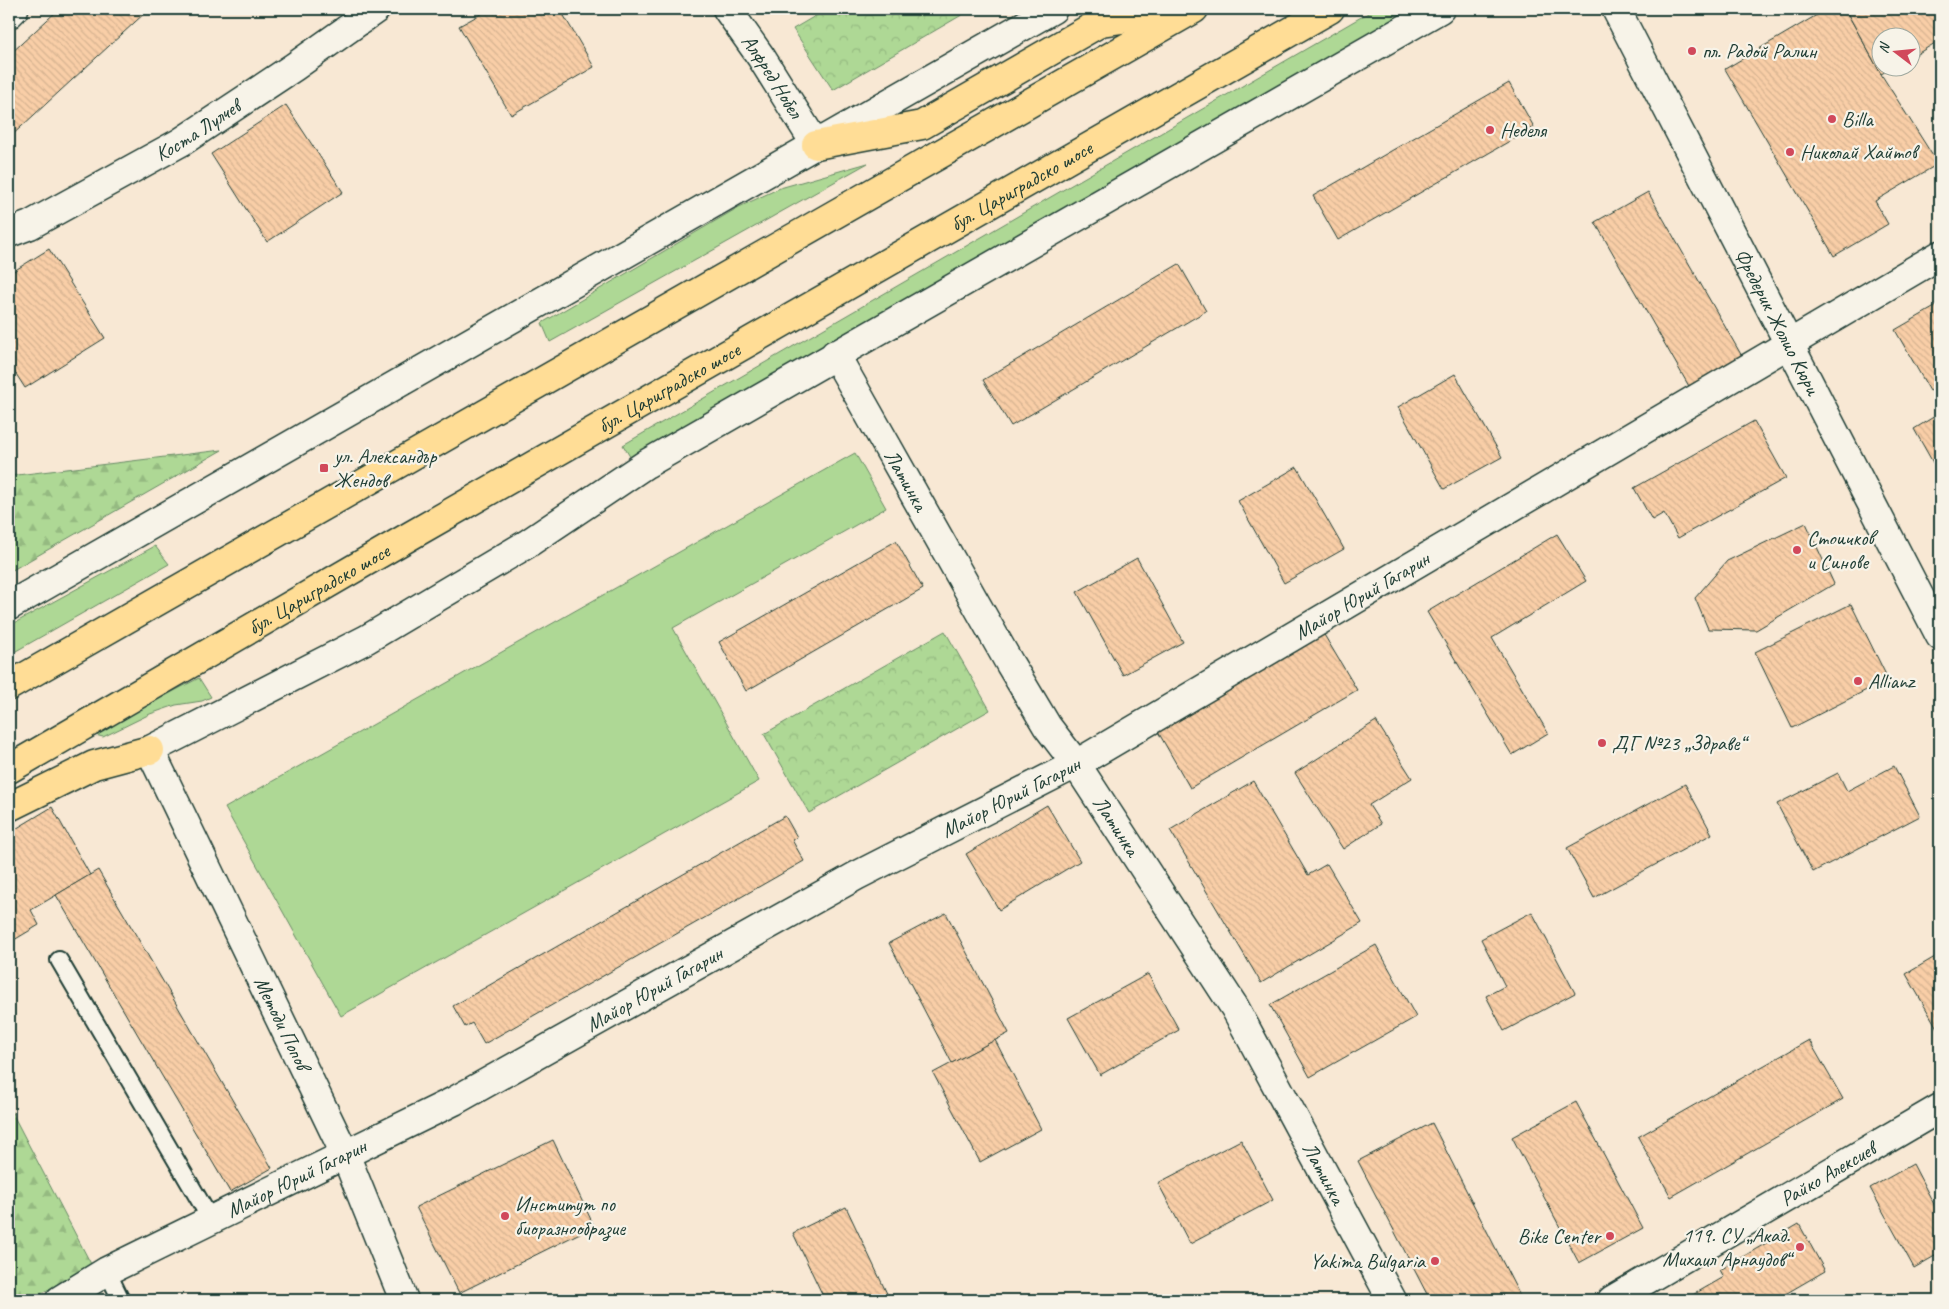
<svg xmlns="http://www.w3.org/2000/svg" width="1949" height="1309" font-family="Caveat,sans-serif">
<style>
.grass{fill:#aed895;stroke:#668a64}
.forest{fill:url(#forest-firs);stroke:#668a64}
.park{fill:url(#park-crowns);stroke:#668a64}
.building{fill:url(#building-back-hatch);stroke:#1f3d34}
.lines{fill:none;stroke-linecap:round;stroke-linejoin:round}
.lane-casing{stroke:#1f3d34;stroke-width:20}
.street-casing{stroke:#1f3d34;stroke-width:31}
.secondary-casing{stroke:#1f3d34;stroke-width:31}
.highway-casing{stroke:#1f3d34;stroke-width:31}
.lane{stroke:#f7f3e8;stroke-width:16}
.street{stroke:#f7f3e8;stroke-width:28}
.secondary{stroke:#f7f3e8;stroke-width:28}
.highway{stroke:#ffdd96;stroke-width:28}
.poi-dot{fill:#d1495b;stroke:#f7f3e8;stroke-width:2}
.labels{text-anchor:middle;stroke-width:4.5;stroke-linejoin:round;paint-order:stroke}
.poi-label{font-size:21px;fill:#1f3d34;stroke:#f7f3e8;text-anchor:start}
.street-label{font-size:21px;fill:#1f3d34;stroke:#f7f3e8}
</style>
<defs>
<pattern id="forest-firs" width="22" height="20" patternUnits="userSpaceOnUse" patternTransform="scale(1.25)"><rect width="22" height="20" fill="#aed895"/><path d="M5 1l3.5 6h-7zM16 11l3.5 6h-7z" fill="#95ba81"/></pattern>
<pattern id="park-crowns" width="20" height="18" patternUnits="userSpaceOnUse" patternTransform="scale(1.25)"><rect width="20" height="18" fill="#aed895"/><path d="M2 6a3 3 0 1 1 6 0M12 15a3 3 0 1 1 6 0" fill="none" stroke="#95ba81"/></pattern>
<pattern id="building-back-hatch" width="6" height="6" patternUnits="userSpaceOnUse" patternTransform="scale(1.25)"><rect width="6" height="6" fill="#f9cea7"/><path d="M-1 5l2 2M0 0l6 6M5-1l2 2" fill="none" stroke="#d5b290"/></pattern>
</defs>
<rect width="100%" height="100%" fill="#f8e8d4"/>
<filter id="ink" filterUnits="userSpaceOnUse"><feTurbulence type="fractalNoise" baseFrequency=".02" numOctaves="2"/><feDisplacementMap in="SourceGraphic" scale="10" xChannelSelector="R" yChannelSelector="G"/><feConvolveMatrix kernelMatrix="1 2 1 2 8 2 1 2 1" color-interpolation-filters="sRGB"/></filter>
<g filter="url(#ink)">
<g class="grass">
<polygon points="1375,9 1413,9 632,460 623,445"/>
<polygon points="868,163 550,342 542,323 739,207 780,188"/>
<polygon points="855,453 886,508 673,628 759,781 341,1016 225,808"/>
<polygon points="155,546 169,564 9,655 9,626"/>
<polygon points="199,678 211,697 202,701 176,705 150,714 103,737 91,734"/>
</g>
<g class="forest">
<polygon points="222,450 9,572 9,476"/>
<polygon points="9,1107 91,1264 31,1300 9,1300"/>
</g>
<g class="park">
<polygon points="827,9 972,9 833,90 793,29"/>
<polygon points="945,631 990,710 809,813 764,734"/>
</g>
<g class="building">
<polygon points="59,9 145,9 147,11 9,138 9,55"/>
<polygon points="490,9 560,9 594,67 511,115 459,26"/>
<polygon points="1827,9 1845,9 1881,74 1938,164 1875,201 1888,224 1834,256 1725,69"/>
<polygon points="1845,9 1940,9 1940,40 1912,57 1912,38 1882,38 1882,68 1892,68 1881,74"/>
<polygon points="1509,83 1534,127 1338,240 1313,196"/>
<polygon points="286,105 343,192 267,242 211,154"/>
<polygon points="1648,192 1743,358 1690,388 1595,222"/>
<polygon points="49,249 105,338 25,388 9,363 9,274"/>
<polygon points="1179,264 1206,311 1011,426 983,380"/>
<polygon points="1940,304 1940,385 1930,391 1895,330"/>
<polygon points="1455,374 1502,457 1444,489 1398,407"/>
<polygon points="1940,413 1940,475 1914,429"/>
<polygon points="1754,421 1786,478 1678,538 1664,513 1652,520 1634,488"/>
<polygon points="1297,467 1344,549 1284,583 1238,501"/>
<polygon points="1806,523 1834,584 1756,630 1708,629 1695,598 1727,561"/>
<polygon points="1557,534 1586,581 1492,638 1548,733 1512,755 1427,612"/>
<polygon points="896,541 923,589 746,691 719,642"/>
<polygon points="1137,558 1183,642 1123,675 1077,592"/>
<polygon points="1851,604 1888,679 1792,728 1755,652"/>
<polygon points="1323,633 1357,690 1190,788 1157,730"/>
<polygon points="1376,721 1412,778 1369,805 1381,824 1343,849 1295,773"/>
<polygon points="1894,766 1920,816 1813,872 1777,804 1838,773 1847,791"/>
<polygon points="1253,781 1308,875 1327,864 1362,923 1261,983 1170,830"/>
<polygon points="1685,784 1712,834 1594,898 1567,848"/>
<polygon points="1047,805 1080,861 999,910 966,854"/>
<polygon points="52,807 90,875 31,910 39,925 9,943 9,833"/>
<polygon points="785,816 797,837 792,840 804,861 484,1044 472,1023 465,1027 453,1006"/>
<polygon points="98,870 272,1168 230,1192 56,895"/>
<polygon points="1532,912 1575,993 1504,1031 1486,996 1505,986 1481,939"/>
<polygon points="946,913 1009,1033 952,1063 889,943"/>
<polygon points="1376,945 1416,1017 1310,1077 1270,1005"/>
<polygon points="1940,954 1940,1033 1906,974"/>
<polygon points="1148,974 1179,1030 1100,1075 1068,1018"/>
<polygon points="995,1040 1041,1129 980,1162 933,1073"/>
<polygon points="1809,1040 1843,1099 1671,1197 1638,1137"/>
<polygon points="1576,1102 1643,1228 1579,1263 1512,1137"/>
<polygon points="1432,1123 1522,1300 1430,1300 1358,1161"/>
<polygon points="553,1140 594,1226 459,1293 416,1207"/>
<polygon points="1241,1140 1273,1200 1190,1244 1158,1183"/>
<polygon points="1913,1164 1940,1216 1940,1253 1914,1268 1870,1188"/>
<polygon points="846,1207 890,1300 825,1300 793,1233"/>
<polygon points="1799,1224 1825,1271 1775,1300 1684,1300 1724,1277 1720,1270"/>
</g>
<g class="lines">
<g class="lane-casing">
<g id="lane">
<polyline points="59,960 211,1220"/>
<polyline points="107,1271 121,1300"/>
</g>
</g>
<g class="street-casing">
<g id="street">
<path id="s1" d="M727,9L761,57L816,145"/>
<polyline points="9,14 14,9"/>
<path id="s2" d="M9,233L30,225L181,142L294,67L376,9"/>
<path id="s3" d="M835,354L1010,664L1047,726L1076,764L1235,1008L1392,1300"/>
<polyline points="9,606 1053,9"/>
<path id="s4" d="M60,1300L107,1271L454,1101L856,876L1076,764L1940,255"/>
<polyline points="404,1300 345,1154 150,750 367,639 527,544 646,464 1440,9"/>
<path id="s5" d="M1612,1300L1940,1108"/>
</g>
</g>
<g class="secondary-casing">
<g id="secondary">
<path id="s6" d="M1616,9L1940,636"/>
</g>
</g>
<g class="highway-casing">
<g id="highway">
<polyline points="816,145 922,125 1101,22 1179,11"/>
<polyline points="9,686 1194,9"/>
<path id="s7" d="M9,769L410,536L1330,9"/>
<polyline points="9,807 94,765 150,750"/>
</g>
</g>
<use href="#lane" class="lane"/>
<use href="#street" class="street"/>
<use href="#secondary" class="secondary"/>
<use href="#highway" class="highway"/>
</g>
</g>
<g class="poi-dot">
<circle cx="1692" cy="51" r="5"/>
<circle cx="1832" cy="119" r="5"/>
<circle cx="1490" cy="130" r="5"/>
<circle cx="1790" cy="152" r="5"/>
<rect x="319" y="463" width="10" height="10" rx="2.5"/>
<circle cx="1797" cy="550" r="5"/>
<circle cx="1858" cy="681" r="5"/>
<circle cx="1602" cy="743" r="5"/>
<circle cx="505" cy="1216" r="5"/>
<circle cx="1610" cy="1236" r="5"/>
<circle cx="1800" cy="1247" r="5"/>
<circle cx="1435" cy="1261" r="5"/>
</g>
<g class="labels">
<g class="poi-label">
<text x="1702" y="58">пл. Радой Ралин</text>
<text x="1842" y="126">Billa</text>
<text x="1500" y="137">Неделя</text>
<text x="1800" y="159">Николай Хайтов</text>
<text x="334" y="463">ул. Александър<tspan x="334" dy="24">Жендов</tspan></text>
<text x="1807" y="545">Стоичков<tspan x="1807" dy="24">и Синове</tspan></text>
<text x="1868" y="688">Allianz</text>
<text x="1612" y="750">ДГ №23 „Здраве“</text>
<text x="515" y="1211">Институт по<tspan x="515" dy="24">биоразнообразие</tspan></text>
<text x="1790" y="1242" text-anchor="end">119. СУ „Акад.<tspan x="1790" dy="24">Михаил Арнаудов“</tspan></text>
<text x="1600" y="1243" text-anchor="end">Bike Center</text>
<text x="1425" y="1268" text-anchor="end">Yakima Bulgaria</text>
</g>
<g class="street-label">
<text dy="7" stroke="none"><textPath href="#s1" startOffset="81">Алфред Нобел</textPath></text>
<text dy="7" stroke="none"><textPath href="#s2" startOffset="215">Коста Лулчев</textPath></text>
<text dy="7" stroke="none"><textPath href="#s7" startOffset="1168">бул. Цариградско шосе</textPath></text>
<text dy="7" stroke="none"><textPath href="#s6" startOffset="352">Фредерик Жолио Кюри</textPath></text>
<text dy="7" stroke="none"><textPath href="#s7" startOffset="762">бул. Цариградско шосе</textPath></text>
<text dy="7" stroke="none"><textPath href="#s3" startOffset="145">Латинка</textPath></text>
<text dy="7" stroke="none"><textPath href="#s7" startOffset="358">бул. Цариградско шосе</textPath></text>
<text dy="7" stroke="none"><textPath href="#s4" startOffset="1481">Майор Юрий Гагарин</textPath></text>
<text dy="7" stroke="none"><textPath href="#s4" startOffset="1076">Майор Юрий Гагарин</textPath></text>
<text dy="7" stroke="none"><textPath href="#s3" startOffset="550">Латинка</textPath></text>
<text dy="7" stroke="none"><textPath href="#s4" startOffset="671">Майор Юрий Гагарин</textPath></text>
<text transform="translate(282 1023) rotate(64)" y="7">Методи Попов</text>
<text dy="7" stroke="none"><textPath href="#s3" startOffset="955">Латинка</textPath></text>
<text dy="7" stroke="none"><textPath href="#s5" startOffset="250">Райко Алексиев</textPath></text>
<text dy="7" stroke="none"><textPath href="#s4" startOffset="266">Майор Юрий Гагарин</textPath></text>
</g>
</g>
<rect width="1949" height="1309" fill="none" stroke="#f7f3e8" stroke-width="30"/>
<rect x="15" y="15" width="1919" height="1279" fill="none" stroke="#1f3d34" stroke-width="2" filter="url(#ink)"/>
<g transform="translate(1896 52) rotate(286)"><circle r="24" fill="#f7f3e8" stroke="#a1aaa0"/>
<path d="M0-4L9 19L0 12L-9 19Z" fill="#d1495b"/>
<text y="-8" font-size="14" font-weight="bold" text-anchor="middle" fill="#1f3d34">N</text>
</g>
</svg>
